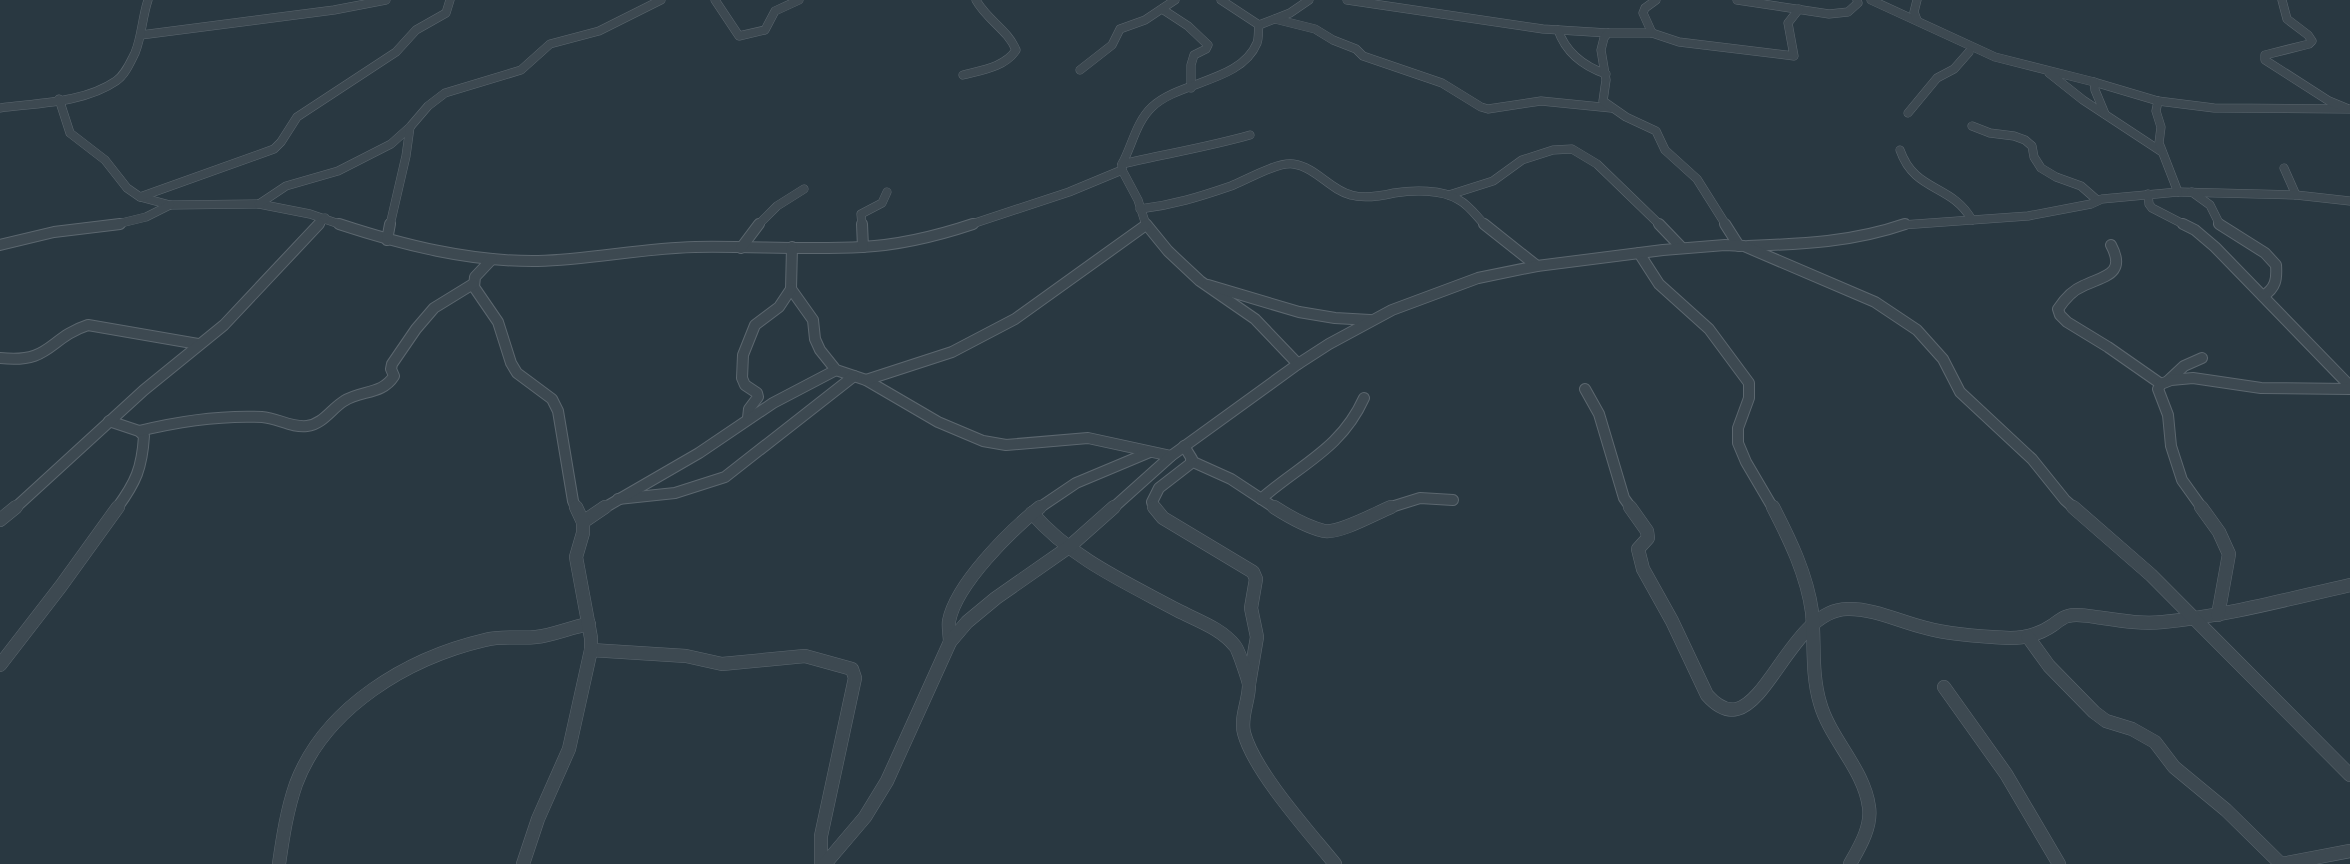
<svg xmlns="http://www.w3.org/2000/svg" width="2350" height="864" font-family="Ubuntu,sans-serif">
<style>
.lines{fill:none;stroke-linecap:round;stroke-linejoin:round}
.street-far2-casing{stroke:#5c676f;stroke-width:9}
.street-far1-casing{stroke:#5c676f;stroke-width:12}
.street-casing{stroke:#5c676f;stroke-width:14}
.street-far2{stroke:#3d4951;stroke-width:8}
.street-far1{stroke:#3d4951;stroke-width:10}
.street{stroke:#3d4951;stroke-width:13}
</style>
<rect width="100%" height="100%" fill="#293841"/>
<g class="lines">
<g class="street-far2-casing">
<g id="street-far2">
<polyline points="715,0 739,36 765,30 775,11 799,0"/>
<polyline points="1347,0 1543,29 1608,33"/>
<polyline points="1737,0 1829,14 1848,12 1858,3 1857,0"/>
<polyline points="1871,0 1995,57 2094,82 2158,101 2214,108 2350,109"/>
<polyline points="1917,0 1914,12 1917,20"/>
<polyline points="2282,0 2287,19 2308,35 2312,41 2309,44 2265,55 2265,60 2329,101 2346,108"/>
<polyline points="1162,9 1188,26 1208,45 1206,49 1194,55 1191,65 1191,88"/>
<polyline points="1275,19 1315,29 1333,40 1356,49 1363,56 1442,83 1481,107 1488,109 1541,101 1611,108"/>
<polyline points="1259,25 1290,13 1309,0"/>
<path d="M1558,30C1566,53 1583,66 1606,74"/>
<polyline points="1652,33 1643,13 1645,8 1656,0"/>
<polyline points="141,35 334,10 386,0"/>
<polyline points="1080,70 1112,45 1120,29 1145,20 1175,0"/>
<polyline points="2049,73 2083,100 2162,152"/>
<path d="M963,75C982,70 1005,67 1016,50C1008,30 987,20 976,0"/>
<polyline points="2094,82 2095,90 2105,114"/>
<polyline points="59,99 70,133 105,160 127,188 140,197 170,205 259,204 310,214 342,225"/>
<path d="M0,108C37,103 84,103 116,81C125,75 130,63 135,53C142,36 142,18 148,0"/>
<polyline points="1908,113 1937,78 1954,69 1969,52"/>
<polyline points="1972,126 1990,133 2014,136 2025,140 2032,146 2034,157 2041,168 2056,177 2081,186 2097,200"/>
<path d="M1900,150C1915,193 1951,183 1972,220"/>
<path d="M1122,164C1165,154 1208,147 1250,135"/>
<polyline points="2284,168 2296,195"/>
<polyline points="2178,192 2296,195 2350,201"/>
<polyline points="2192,192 2210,205 2220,225"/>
<polyline points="2148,194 2149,204 2152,208 2185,225"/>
<polyline points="1449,195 1493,181 1522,160 1553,150 1572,149 1597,164 1660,225"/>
<polyline points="140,197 274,149 281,142 297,117 396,52 416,30 446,13 450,0"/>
<polyline points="259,204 286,186 338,171 391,144 410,127 428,106 445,93 521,70 550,44 599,31 661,0"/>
<path d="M1140,209C1173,205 1199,197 1231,186C1246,180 1277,162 1293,164C1316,167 1330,190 1351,195C1364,199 1381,196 1394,193C1413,190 1442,189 1459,200C1469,205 1477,217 1485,225"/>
<polyline points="113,225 146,217 170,205"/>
<polyline points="318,225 325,218"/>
<polyline points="390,225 406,156 410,127"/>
<polyline points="758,225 777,206 804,189"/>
<polyline points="862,225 861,214 882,203 887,192"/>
<polyline points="969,225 1069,192 1122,170"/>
<path d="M1146,225L1138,200L1122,170V164C1132,146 1136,122 1152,107C1179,81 1241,82 1257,43C1259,38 1258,31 1259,25L1221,0"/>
<polyline points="1726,225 1697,179 1665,150 1656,131 1626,117 1603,101 1606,80 1601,50 1604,38 1608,33 1652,33 1679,42 1794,56 1788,23 1799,9"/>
<polyline points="1902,225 2028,216 2091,204 2102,199 2178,192 2159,143 2161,127 2156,111 2158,101"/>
</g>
</g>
<g class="street-far1-casing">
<g id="street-far1">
<path d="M339,224C403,245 470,262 538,261C590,260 642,248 695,247C751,246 807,250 862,247C900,245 937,236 973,224"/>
<polyline points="862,224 863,247"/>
<polyline points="1146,224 1168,251 1200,281 1255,319 1298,364"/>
<polyline points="1484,224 1537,266"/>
<polyline points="1659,224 1682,248"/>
<polyline points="1725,224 1739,246"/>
<polyline points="2183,224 2195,230 2215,247 2350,386"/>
<path d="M2219,224L2265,253L2276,265C2277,279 2276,288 2263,296"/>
<polyline points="387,240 390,224"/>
<polyline points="0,245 54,232 120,224"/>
<path d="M2111,245C2127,275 2103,276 2083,286C2073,290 2064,300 2058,309L2060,315L2067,322L2108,347L2161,384"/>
<path d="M1748,246C1803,244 1853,242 1905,224"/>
<polyline points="792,247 791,289 813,320 815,339 820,350 836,370 866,380 938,422 983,441 1006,445 1088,438 1171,456"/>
<polyline points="741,248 759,224"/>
<polyline points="1639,253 1659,284 1709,329 1749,383 1749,398 1738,428 1738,443 1746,462 1773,508"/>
<polyline points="492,259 475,277 474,287 498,322 511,363 517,373 552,399 558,411 573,501 576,508"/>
<polyline points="1208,285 1299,312 1335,318 1370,320"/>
<path d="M0,358C51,364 48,338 88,325L198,344"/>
<polyline points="866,380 952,352 1015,319 1146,225"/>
<polyline points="2169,380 2184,366 2202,358"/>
<polyline points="1585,389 1599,414 1624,498 1631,508"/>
<polyline points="748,418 749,409 758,397 757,393 745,385 742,378 743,355 755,325 779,307 791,289"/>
<path d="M109,421L139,431L144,436C142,468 136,482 117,508"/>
<path d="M139,431C180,421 220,415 262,417C277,418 292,428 307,426C323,424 331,409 344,401C361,390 382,395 394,376L391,369L392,364L416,329L434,308L473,284"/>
<polyline points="1191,461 1231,479 1275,508"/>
<polyline points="618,499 675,493 725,477 854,376"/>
<path d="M1261,499C1301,464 1341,449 1364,398"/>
<polyline points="15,508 144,390 224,325 319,224"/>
<polyline points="604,508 699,453 773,403 836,370"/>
<polyline points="1039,508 1076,483 1150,452"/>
<polyline points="1113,508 1171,456 1298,364 1329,344 1392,310 1478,278 1537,266 1663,250 1725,245 1744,246 1875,302 1917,330 1943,359 1960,392 2032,459 2065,500 2074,508"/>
<polyline points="1154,508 1152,502 1159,488 1190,464 1192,459 1184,446"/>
<polyline points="1388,508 1420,498 1453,500"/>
<polyline points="2202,508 2182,480 2171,446 2168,415 2158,389 2161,384 2171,380 2193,378 2261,388 2350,389"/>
</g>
</g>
<g class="street-casing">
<g id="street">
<polyline points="1154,507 1163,518 1253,572 1256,579 1251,608 1257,637 1249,684"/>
<path d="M1274,507C1288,516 1308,527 1324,531C1339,534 1376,513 1391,507"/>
<path d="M1630,507L1647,531L1648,538L1638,549L1643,569L1672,621L1707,695C1715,704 1725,712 1737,709C1771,700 1797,610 1847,609C1873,608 1901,622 1926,628C1947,634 1988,637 2010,638C2026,638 2040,634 2053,625C2057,622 2063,617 2068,616C2079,613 2092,617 2103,618C2123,621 2142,624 2163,622C2226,616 2288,599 2350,585"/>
<path d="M1773,507C1790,540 1807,575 1812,612C1815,642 1811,673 1820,703C1830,739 1864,769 1869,807C1872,827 1859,848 1850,864"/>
<polyline points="2073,507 2151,575 2350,775"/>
<polyline points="2201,507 2219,532 2229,554 2218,615"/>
<path d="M1032,513C1071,558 1125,582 1177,610C1196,620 1221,628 1235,646C1238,648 1249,682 1249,685C1249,701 1240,717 1244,733C1254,771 1309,832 1335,864"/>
<polyline points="0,520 16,507"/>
<polyline points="583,522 605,507"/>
<polyline points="2028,637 2049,666 2094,712 2106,721 2132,729 2155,742 2174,767 2226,810 2281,864"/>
<path d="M950,642C950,635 948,628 949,621C956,584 1011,530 1040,507"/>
<polyline points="591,650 686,656 722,664 805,656 852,669 855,678 821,836 821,864"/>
<polyline points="0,665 61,586 118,507"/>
<polyline points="1944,687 2006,774 2059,864"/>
<path d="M279,864C283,836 287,810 296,784C325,707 408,658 485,640C503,635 519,639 536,637C554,635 571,627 589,624"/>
<polyline points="523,864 538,819 569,749 591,650 591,638 576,557 583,533 583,522 576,507"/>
<polyline points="825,864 865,817 887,781 950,642 967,622 996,598 1069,547 1114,507"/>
<polyline points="2282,864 2350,851"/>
</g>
</g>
<use href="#street-far2" class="street-far2"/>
<use href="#street-far1" class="street-far1"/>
<use href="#street" class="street"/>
</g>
</svg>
